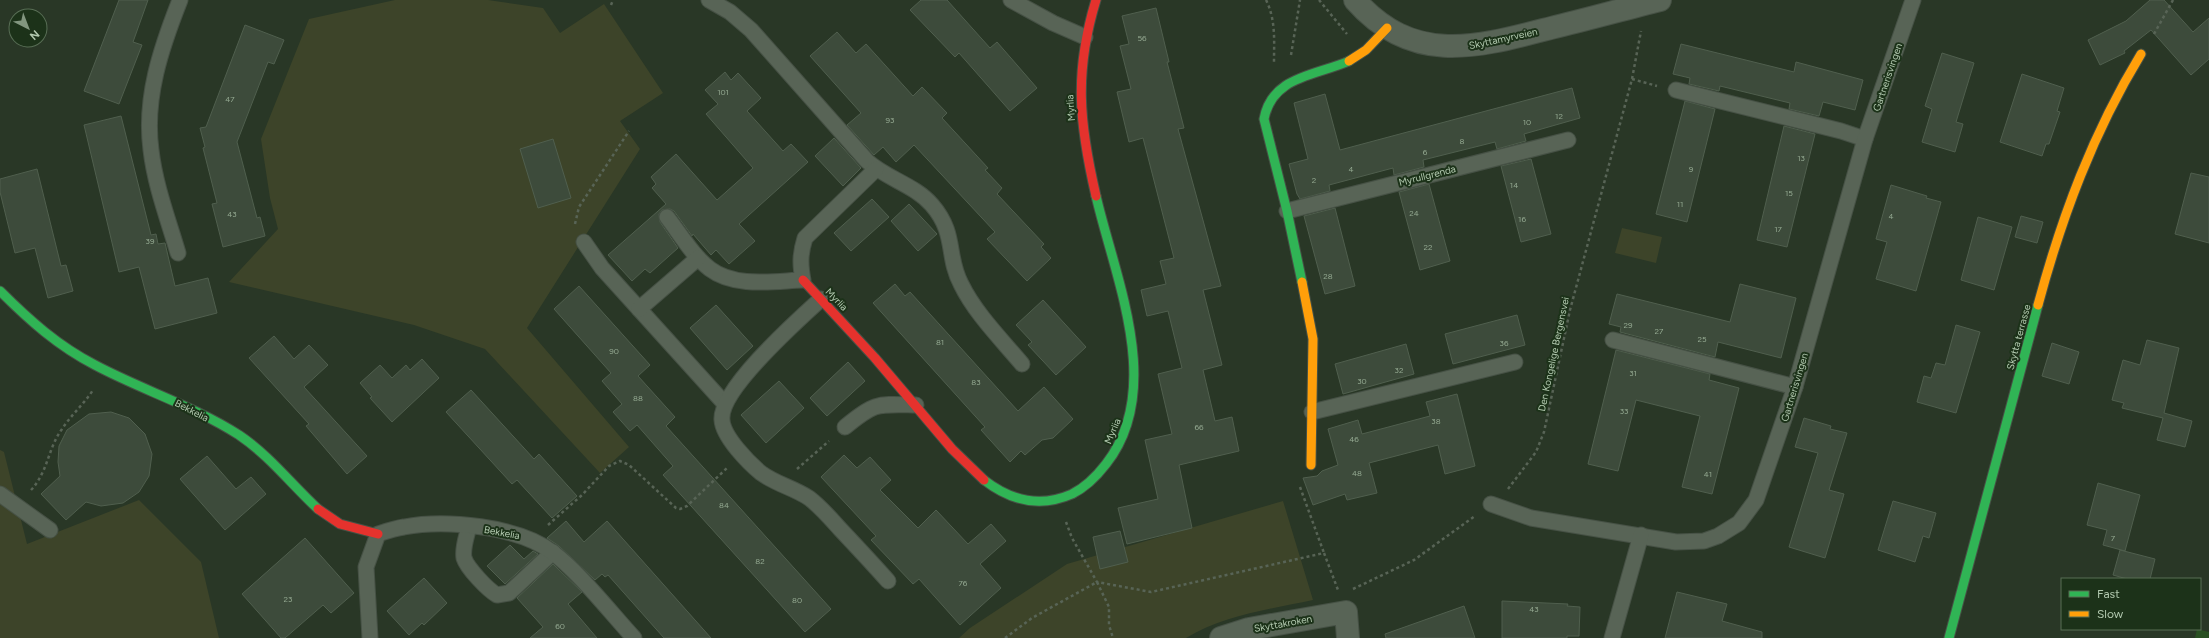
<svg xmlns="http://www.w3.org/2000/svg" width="2209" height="638" font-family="Figtree,sans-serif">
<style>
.green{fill:#3d4429}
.water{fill:#295022}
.building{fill:#3d4b3b;stroke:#505f4e}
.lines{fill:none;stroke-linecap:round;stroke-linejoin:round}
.lane-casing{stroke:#465145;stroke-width:17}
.street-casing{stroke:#465145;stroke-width:24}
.fast-casing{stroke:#465145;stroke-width:11}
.slow-casing{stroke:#465145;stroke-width:11}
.jam-casing{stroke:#465145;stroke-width:11}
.path{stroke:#586456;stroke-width:2.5;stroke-dasharray:3 3;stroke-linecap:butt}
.lane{stroke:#586456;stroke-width:15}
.street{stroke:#586456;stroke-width:22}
.fast{stroke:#30b455;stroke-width:9}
.slow{stroke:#ff9f0a;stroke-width:9}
.jam{stroke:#e5322d;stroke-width:9}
.labels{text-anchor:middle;stroke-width:4;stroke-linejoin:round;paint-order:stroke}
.number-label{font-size:8px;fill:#95aa92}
.street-label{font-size:10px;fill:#b2c9af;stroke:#1c3219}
</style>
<rect width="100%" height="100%" fill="#293726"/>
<g class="green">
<polygon points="395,0 488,0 543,8 560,33 604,4 663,93 620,121 640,149 527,328 629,447 600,473 485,349 414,325 229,282 278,229 270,198 261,139 309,19"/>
<polygon points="1622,228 1662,237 1656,263 1615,253"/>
<polygon points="0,450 4,452 27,544 139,500 201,562 219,638 0,638"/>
<path d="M1283,501L1313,600C1271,609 1224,615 1186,638H959L970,628L1067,564Z"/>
</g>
<polygon class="water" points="2197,629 2209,632 2209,638 2195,638"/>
<g class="building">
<polygon points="119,0 148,0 133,42 142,45 119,104 84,91"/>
<polygon points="921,0 947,0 990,48 997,42 1037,88 1010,111 959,53 955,57 910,10"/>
<polygon points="2150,0 2164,0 2193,32 2209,18 2209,59 2191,75 2151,30 2124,51 2125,53 2100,65 2088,40 2126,21"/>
<polygon points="1156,8 1169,62 1167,62 1184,128 1178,129 1221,286 1203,290 1222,365 1203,370 1215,421 1232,417 1239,451 1179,465 1192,528 1127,544 1118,508 1158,499 1145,440 1172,434 1158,374 1182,368 1168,311 1147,316 1141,290 1166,284 1160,261 1174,258 1143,138 1129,142 1117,92 1131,89 1120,46 1129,44 1122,16"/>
<polygon points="245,25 284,40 274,64 268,62 237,142 257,218 260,217 265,236 223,247 212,204 217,203 203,148 205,147 200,128 206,127"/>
<polygon points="837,32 856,53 866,44 913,96 922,87 947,113 942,118 988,168 985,170 1002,188 997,194 1044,244 1041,247 1051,258 1027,281 987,239 995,232 914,145 896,162 883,147 874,155 847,125 861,113 810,56"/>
<polygon points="1681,44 1794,72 1796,62 1863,80 1855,110 1823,102 1819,116 1789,109 1790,103 1720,86 1719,91 1689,84 1690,78 1673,74"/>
<polygon points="1942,53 1974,63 1956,122 1963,124 1955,152 1922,142 1932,109 1925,106"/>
<polygon points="725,72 731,80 738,73 761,98 747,111 783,151 791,144 808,162 739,224 755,241 729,264 716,250 711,255 693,234 692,236 674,211 670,209 662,210 659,214 660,222 678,248 650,273 645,269 632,281 608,255 666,204 652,188 656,184 651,177 676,154 717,200 753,168 706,114 718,104 705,90"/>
<polygon points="2022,74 2064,88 2057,111 2060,112 2049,144 2046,144 2042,156 2000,142"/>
<polygon points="1572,88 1580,118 1524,134 1526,141 1497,149 1495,142 1423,160 1424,167 1394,175 1393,168 1329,185 1330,191 1300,199 1297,194 1289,164 1308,159 1294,103 1325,94 1340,150"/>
<polygon points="1685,101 1715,109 1687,222 1656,214"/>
<polygon points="121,116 151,235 156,234 158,244 165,243 175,286 208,278 217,313 155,329 139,267 119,272 84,125"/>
<polygon points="1784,126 1815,134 1787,247 1757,240"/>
<polygon points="834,138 861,168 843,186 815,156"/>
<polygon points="553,139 571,198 538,208 520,149"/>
<polygon points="1531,159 1551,234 1521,242 1501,166"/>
<polygon points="37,169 61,266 66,265 73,291 48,298 35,248 15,253 0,192 0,179"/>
<polygon points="2191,173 2209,177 2209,243 2175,234"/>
<polygon points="1429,184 1450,261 1420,270 1399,192"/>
<polygon points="1891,185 1927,196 1926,198 1941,202 1916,291 1876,279 1887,242 1876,239"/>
<polygon points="872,199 889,217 851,251 834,233"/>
<polygon points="909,204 937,234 918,251 891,221"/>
<polygon points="1335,208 1355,286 1325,294 1304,216"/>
<polygon points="2021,216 2043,222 2037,243 2015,237"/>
<polygon points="1978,217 2012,227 1994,290 1961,280"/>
<polygon points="895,284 905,296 910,292 1018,411 1044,387 1073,419 1053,438 1042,440 1025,455 1021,451 1010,462 981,430 985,427 873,303"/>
<polygon points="1740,284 1796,298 1781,358 1718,342 1715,357 1620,332 1621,327 1609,324 1617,294 1730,322"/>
<polygon points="579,286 650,365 638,376 675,417 666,426 831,609 805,632 663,475 673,466 637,425 630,431 613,412 622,404 602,381 611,373 554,309"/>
<polygon points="1043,300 1086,347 1056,375 1028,345 1032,342 1016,325"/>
<polygon points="716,305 753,346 727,370 690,328"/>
<polygon points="1517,315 1525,345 1453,364 1445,334"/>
<polygon points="1956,325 1980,332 1956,413 1917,402 1924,376 1931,378 1936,363 1945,365"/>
<polygon points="274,336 294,359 309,345 328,365 304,387 367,456 347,474 306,426 309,424 249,358"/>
<polygon points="2147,340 2179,348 2164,413 2192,421 2185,447 2157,440 2163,418 2122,408 2124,403 2112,400 2123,360 2140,365"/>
<polygon points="2052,343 2079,352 2069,384 2042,376"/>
<polygon points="1406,344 1414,374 1343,394 1335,364"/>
<polygon points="1616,350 1710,374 1709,380 1739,388 1712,494 1682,487 1700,416 1636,400 1618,471 1588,464"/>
<polygon points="422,359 439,378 392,422 370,398 372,397 360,383 380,365 392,378 406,365 410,370"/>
<polygon points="848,362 865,381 827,416 810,398"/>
<polygon points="779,381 804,408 766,443 741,415"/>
<polygon points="471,390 534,459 539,454 577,496 552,518 517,480 512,484 446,412"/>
<polygon points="1457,394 1475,466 1445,474 1438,445 1369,463 1377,493 1347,500 1345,494 1313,505 1303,478 1317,476 1322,471 1338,465 1328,429 1358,420 1362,434 1430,416 1426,402"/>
<polygon points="111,412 129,418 145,434 152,454 149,476 139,492 123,503 101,506 86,502 66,520 41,494 60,476 58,462 59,446 67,430 89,414"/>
<polygon points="1804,418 1831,426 1830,429 1847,433 1829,490 1844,494 1825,558 1789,547 1818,453 1795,447"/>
<polygon points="844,455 857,468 870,457 891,480 880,490 918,528 936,510 968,544 991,524 1006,541 980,564 1001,588 960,625 919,579 913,584 871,540 876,536 821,477"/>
<polygon points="207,456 236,489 251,477 266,494 225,530 180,479"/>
<polygon points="2098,483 2140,495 2125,551 2103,545 2107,530 2087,525"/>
<polygon points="1893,501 1936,513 1929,538 1923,536 1915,562 1878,550"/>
<polygon points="566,521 584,542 607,521 711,638 664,638 608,575 605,577 602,574 595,580 559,546 547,538"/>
<polygon points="1120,531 1128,562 1100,569 1093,537"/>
<polygon points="305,538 354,593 331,613 323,605 285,638 281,638 242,594"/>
<polygon points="510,545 524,559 533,551 538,554 505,584 487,566"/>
<polygon points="2120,550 2155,559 2150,579 2127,579 2113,575"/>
<polygon points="553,564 582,592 568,604 597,638 530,638 543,627 517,598"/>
<polygon points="424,578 447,603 424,625 422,623 409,635 387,611"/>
<polygon points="1677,592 1727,604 1722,621 1762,632 1762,638 1665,638"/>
<polygon points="1502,601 1568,604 1567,606 1580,607 1579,636 1567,636 1567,638 1502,638"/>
<polygon points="1464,606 1475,638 1386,638 1385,634"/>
</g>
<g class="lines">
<g class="lane-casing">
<g id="lane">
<path d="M709,0L730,12L751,30L867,161C887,179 915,185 932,205C957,234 946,256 961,284C975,313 1001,339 1022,364"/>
<polyline points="1011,0 1053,23 1085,37"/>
<polyline points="1676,90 1841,131 1865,139"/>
<polyline points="1287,211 1568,140"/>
<path d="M667,217C681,235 693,256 710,269C735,288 774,281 803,280C800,264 800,254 805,238L876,169"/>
<polyline points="584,242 602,268 725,404"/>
<path d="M178,253C168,219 155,185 151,150C144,98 161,48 180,0"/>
<path d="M821,299C798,320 719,390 722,420C723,437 749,463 761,473C776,484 794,488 809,498C821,507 831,519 841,530C857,547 873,564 888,581"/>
<polyline points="639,309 698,258"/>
<polyline points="1613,340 1795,387"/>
<polyline points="1312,412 1515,362"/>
<path d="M845,427C875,402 877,404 916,405"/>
<polyline points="0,494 50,530"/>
<polyline points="1491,504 1531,518 1676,542 1704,541 1718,536 1739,523 1756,500 1795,387 1865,139 1913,0"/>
<path d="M469,526C467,536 462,548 464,558C467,568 488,590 497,595L509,593L553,552"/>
<path d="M370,638L366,567L378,534C387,531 396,528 404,527C445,519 518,526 552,552C579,572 610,612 634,638"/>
<polyline points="1612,638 1641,535"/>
</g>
</g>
<g class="street-casing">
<g id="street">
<path d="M1355,0C1413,66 1477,47 1551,28C1588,19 1624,9 1660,0"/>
<polyline points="1221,638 1249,629 1346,612 1348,638"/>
</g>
</g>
<g class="fast-casing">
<g id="fast">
<path d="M1302,282L1287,211L1264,119C1272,76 1315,76 1349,61"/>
<path d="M0,291C29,320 58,346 95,365C142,390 194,406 239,435C270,456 291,484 318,509"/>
<path d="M984,480C1011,501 1040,508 1072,494C1086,487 1096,477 1106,464C1165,389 1115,278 1096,196"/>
<polyline points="1949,638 2038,305"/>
</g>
</g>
<g class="slow-casing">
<g id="slow">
<polyline points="1349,61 1366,50 1387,28"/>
<polyline points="1302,282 1313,339 1311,465"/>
<path d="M2038,305C2062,216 2093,133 2141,54"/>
</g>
</g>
<g class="jam-casing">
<g id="jam">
<path d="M1096,196C1079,123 1074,72 1096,0"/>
<polyline points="803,280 875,358 952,449 984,480"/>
<polyline points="318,509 340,524 378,534"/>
</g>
</g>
<g class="path">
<path d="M1266,0C1276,20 1274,41 1274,62"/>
<polyline points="1319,0 1347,34"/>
<polyline points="611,5 613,0"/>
<polyline points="2154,34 2173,0"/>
<polyline points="1291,55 1300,0"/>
<polyline points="1632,79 1657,86"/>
<polyline points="575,224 579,207 629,131"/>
<polyline points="797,469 829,441"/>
<polyline points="1300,487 1324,553"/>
<polyline points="1508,489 1536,452 1544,432 1570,310 1632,79 1641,31"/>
<path d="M31,490C48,472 48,448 62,429C71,415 84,404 93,390"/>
<polyline points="1066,522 1072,538 1097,582 1151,592 1324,553 1338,590"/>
<polyline points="548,525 582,495 609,466 620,461 629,465 676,508 680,509 687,506 727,468"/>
<polyline points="1353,589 1414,560 1475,516"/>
<polyline points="1005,638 1032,618 1097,582 1109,607 1109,625 1113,638"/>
</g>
<use href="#lane" class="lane"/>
<use href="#street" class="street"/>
<use href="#fast" class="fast"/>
<use href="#slow" class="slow"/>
<use href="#jam" class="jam"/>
</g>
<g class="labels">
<g class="number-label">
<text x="1142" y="41">56</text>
<text x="723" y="95">101</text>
<text x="230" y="102">47</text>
<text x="1559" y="119">12</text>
<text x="890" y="123">93</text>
<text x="1527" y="125">10</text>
<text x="1462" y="144">8</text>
<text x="1425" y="155">6</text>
<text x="1801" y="161">13</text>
<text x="1351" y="172">4</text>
<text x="1691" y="172">9</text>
<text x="1314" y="183">2</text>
<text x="1514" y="188">14</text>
<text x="1789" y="196">15</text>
<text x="1680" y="207">11</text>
<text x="1414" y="216">24</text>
<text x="232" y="217">43</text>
<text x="1891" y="219">4</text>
<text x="1522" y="222">16</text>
<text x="1778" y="232">17</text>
<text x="150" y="244">39</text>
<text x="1428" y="250">22</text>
<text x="1328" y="279">28</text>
<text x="1628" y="328">29</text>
<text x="1659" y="334">27</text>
<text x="1702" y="342">25</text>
<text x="940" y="345">81</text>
<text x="1504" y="346">36</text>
<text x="614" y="354">90</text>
<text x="1399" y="373">32</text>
<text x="1633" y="376">31</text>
<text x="1362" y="384">30</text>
<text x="976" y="385">83</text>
<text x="638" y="401">88</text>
<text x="1624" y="414">33</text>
<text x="1436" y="424">38</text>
<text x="1199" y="430">66</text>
<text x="1354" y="442">46</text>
<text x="1357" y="476">48</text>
<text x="1708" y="477">41</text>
<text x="724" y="508">84</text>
<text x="2113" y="541">7</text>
<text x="760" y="564">82</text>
<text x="963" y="586">76</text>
<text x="288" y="602">23</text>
<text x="797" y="603">80</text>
<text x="1534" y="612">43</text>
<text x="560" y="629">60</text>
</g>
<g class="street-label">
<text transform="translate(1503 38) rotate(-12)" y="4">Skyttamyrveien</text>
<text transform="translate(1887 77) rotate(-71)" y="4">Gartnerisvingen</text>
<text transform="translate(1070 108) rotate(-94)" y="4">Myrlia</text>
<text transform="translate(1427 175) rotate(-14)" y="4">Myrullgrenda</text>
<text transform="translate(837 299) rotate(46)" y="4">Myrlia</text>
<text transform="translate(2018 337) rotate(-75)" y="4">Skytta terrasse</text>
<text transform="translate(1553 354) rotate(-78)" y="4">Den Kongelige Bergensvei</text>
<text transform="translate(1794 387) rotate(-73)" y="4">Gartnerisvingen</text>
<text transform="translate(192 410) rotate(27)" y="4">Bekkelia</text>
<text transform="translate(1112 431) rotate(-67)" y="4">Myrlia</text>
<text transform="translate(502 532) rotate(10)" y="4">Bekkelia</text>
<text transform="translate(1283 623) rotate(-10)" y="4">Skyttakroken</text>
</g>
</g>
<rect x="2061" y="578" width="140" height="52" fill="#1c3219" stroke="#586e55"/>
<rect x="2069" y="591" width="20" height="6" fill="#30b455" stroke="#586e55"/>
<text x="2097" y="598" font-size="12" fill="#b2c9af">Fast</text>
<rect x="2069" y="611" width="20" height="6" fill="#ff9f0a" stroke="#586e55"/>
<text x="2097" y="618" font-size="12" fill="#b2c9af">Slow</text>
<g transform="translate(28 28) rotate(138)"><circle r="19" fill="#1c3219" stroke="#586e55"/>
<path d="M0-3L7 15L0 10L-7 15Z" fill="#82967f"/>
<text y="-6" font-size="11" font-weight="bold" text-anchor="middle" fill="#b2c9af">N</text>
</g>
</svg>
